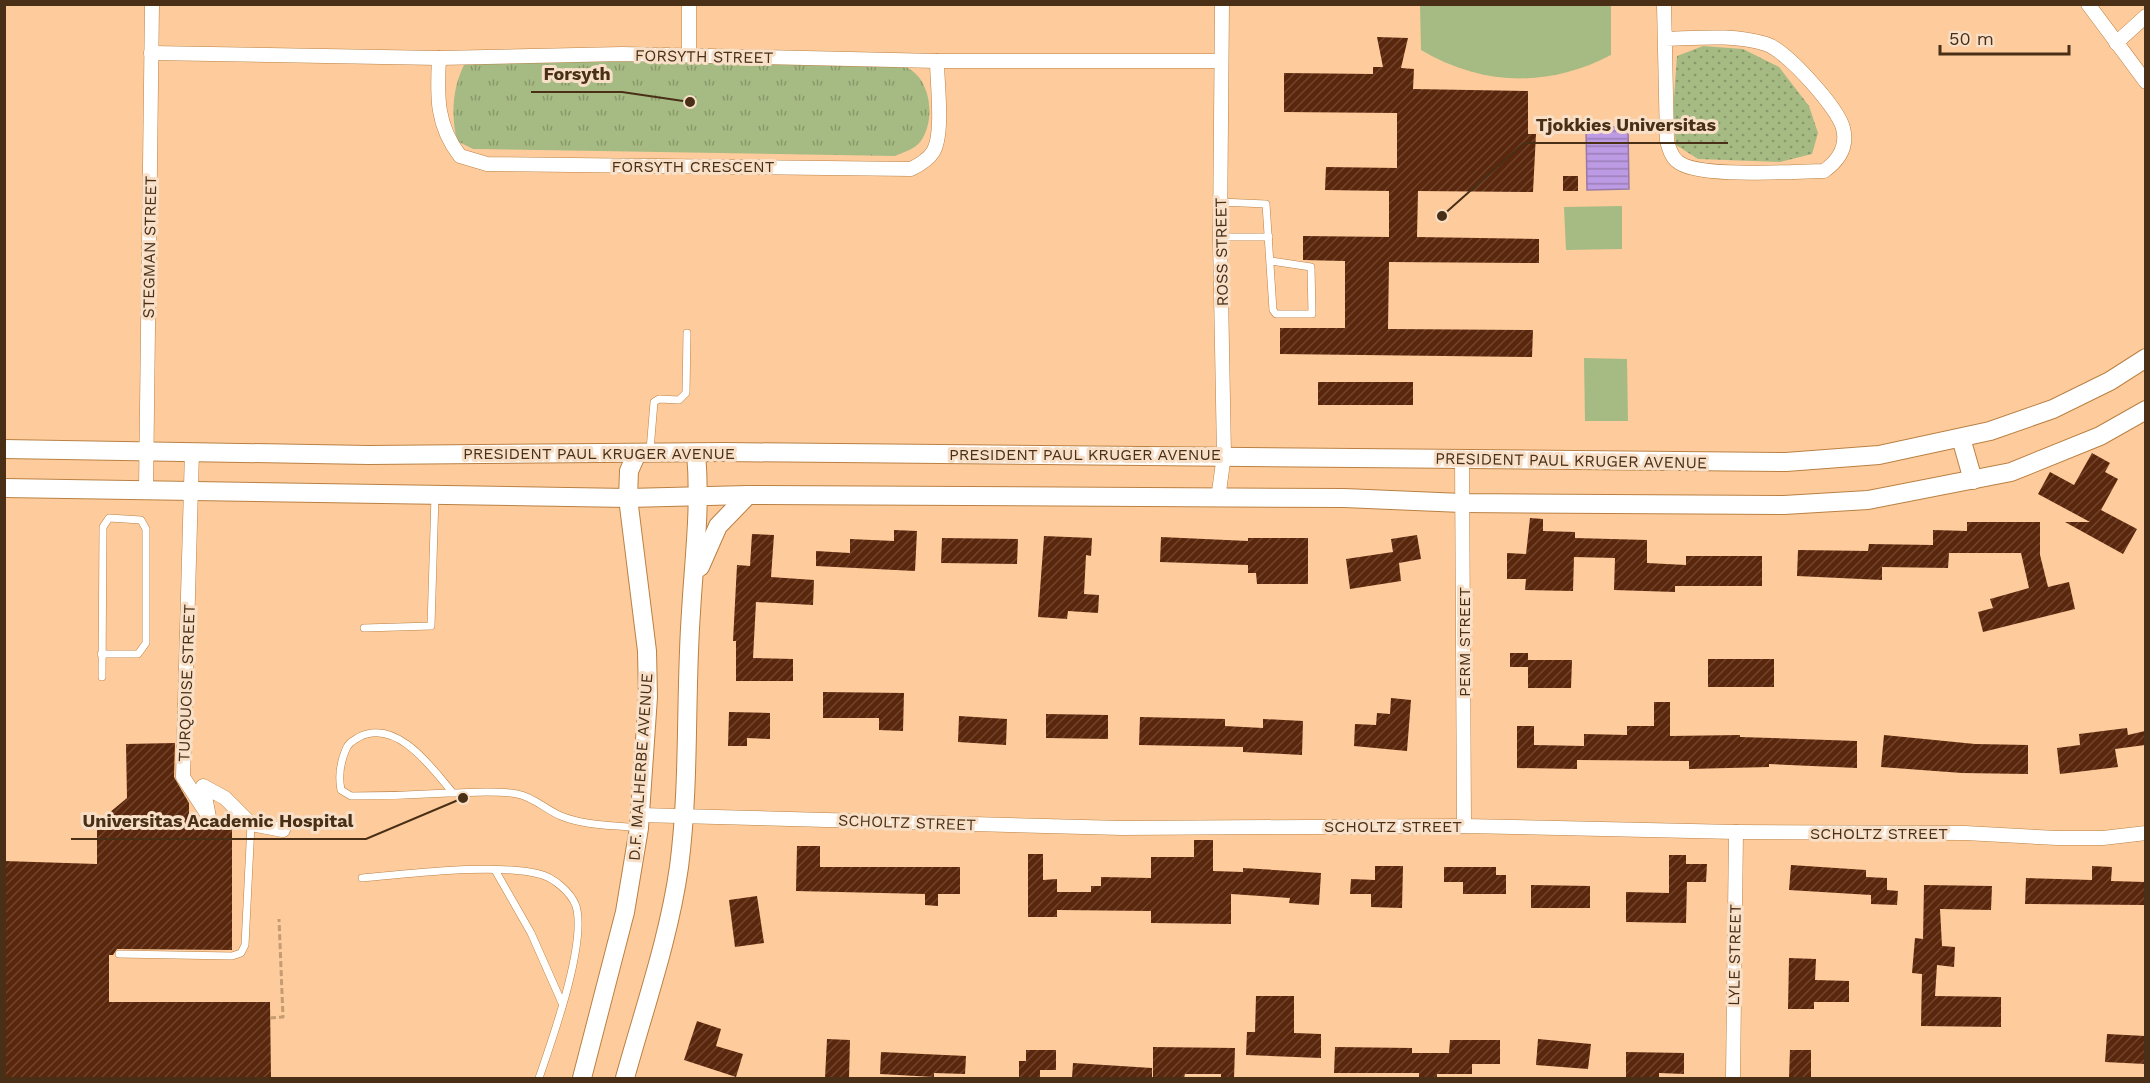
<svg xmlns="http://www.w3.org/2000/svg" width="2150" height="1083" font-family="'Work Sans',sans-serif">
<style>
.grass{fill:url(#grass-dots)}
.park{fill:url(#park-tufts)}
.pitch{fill:#a6bb83}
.water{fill:url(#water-rules);stroke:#997aa6;stroke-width:1.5}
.building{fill:url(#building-hatch)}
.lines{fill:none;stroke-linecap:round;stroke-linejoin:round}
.lane-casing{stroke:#ba8043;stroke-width:8}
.street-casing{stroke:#ba8043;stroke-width:15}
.secondary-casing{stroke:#ba8043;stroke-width:20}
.path{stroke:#c59b72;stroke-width:3;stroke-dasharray:6 3;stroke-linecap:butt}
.lane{stroke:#fff;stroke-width:7}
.street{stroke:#fff;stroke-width:14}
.secondary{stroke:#fff;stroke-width:18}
.labels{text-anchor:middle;stroke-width:6;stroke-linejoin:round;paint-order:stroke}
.street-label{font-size:16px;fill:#482f16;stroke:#f8dfc7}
.leader{fill:none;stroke:#482f16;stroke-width:2}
.callout-dot{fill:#482f16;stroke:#f8dfc7;stroke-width:2}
.callout-label{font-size:18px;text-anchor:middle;font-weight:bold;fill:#482f16;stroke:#f8dfc7;stroke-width:6;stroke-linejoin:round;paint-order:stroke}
</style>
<defs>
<pattern id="grass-dots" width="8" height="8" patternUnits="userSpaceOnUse" patternTransform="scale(1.5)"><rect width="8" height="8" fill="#a6bb83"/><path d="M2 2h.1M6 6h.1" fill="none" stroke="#89986a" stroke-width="1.8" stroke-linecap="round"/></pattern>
<pattern id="park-tufts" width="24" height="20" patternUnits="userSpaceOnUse" patternTransform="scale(1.5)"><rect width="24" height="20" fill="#a6bb83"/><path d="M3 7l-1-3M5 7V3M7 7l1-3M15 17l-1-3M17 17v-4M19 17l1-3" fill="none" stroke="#89986a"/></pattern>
<pattern id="water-rules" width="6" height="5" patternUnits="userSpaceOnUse" patternTransform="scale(1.5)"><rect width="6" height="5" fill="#bc9ae4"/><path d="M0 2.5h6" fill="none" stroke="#9b7eb8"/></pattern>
<pattern id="building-hatch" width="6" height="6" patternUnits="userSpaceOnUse" patternTransform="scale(1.5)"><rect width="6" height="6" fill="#5a260c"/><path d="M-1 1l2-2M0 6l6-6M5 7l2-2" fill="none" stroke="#70452f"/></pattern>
</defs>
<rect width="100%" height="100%" fill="#fecc9c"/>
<polygon class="grass" points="1703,46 1743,49 1779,67 1809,106 1818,133 1812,154 1780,162 1698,159 1676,145 1673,112 1677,56"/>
<path class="park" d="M489,58L903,66C931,75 937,120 920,142C915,149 902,153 895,156L473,149L457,141C451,115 452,88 465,63Z"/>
<g class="pitch">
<path d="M1420,5H1611V55C1548,88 1482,86 1421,50Z"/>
<polygon points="1622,206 1622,249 1566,250 1564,207"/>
<polygon points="1584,358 1627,359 1628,421 1585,421"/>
</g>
<polygon class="water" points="1586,127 1628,127 1629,189 1587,190"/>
<g class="building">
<polygon points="1377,37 1408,38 1401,68 1414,69 1413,89 1528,91 1528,134 1536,134 1533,192 1418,191 1417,237 1539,239 1539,263 1389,262 1388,329 1533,330 1532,357 1280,354 1280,328 1345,328 1345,261 1303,260 1303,236 1389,237 1389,191 1325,190 1326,167 1397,168 1397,113 1284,112 1284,73 1373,74 1373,67 1383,67"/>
<rect x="1563" y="176" width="15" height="15"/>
<rect x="1318" y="382" width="95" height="23"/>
<polygon points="2092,453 2110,463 2105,472 2118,479 2101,510 2137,529 2123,554 2065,522 2090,522 2038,494 2050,472 2074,485"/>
<polygon points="1530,518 1543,519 1543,531 1575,532 1575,538 1647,540 1647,563 1686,565 1686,556 1762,556 1762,586 1675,586 1675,592 1614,590 1615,558 1574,557 1573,591 1525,590 1526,579 1507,579 1507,553 1526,554"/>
<polygon points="1967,522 2040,522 2040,555 2048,587 2069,582 2075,609 1983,632 1978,612 1993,608 1990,599 2029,588 2021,553 1949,553 1948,568 1882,567 1882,580 1797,576 1798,550 1868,551 1869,544 1933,545 1933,530 1967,531"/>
<polygon points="894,530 917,531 915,571 816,566 816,551 850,553 850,539 894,541"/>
<polygon points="752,534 774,535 771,577 814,580 813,605 756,602 753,658 793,659 793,681 736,681 736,641 733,641 737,565 750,566"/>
<polygon points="1417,535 1421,559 1399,563 1401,581 1350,589 1346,559 1393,552 1391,539"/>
<polygon points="1044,536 1092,538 1091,556 1086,555 1084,594 1099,595 1098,613 1068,611 1067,619 1038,617"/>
<polygon points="1161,537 1248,541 1248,538 1308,538 1308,584 1257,584 1256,573 1248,573 1248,565 1160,562"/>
<polygon points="942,538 1018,539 1017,564 941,563"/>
<rect x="1510" y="653" width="18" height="14"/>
<rect x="1708" y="659" width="66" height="28"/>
<polygon points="1528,660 1572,660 1571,688 1528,688"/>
<polygon points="823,692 904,693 903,731 879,730 879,718 823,718"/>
<polygon points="1391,698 1411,700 1407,751 1354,746 1355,724 1376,725 1377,713 1390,714"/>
<polygon points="1654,702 1670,702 1670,736 1740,735 1740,737 1857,741 1857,768 1769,764 1769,767 1689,769 1689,761 1577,760 1577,769 1517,768 1517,726 1534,726 1534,745 1584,746 1584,734 1627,735 1627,726 1654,726"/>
<polygon points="729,712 770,713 770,739 747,738 747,746 728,746"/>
<polygon points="1046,714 1108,715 1108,739 1046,738"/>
<polygon points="959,716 1007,719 1006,745 958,742"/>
<polygon points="1140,717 1225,719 1225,726 1263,728 1263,719 1303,721 1302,755 1243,752 1243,747 1139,745"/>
<polygon points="2127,728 2128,735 2145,731 2145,745 2115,749 2118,767 2060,774 2057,748 2080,745 2079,734"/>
<polygon points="1884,735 1975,744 2028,745 2028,774 1962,773 1881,767"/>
<polygon points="175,743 174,777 189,803 189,817 198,817 209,826 218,819 225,820 232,827 232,950 117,949 113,955 109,955 109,1002 270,1002 271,1078 4,1078 4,861 97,864 97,823 127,798 126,744"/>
<polygon points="1194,840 1213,840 1213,871 1243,872 1243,868 1321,873 1319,905 1289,903 1290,898 1231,894 1231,924 1151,923 1151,911 1057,910 1057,917 1028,917 1028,854 1043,854 1043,880 1057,879 1057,892 1091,892 1091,886 1101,886 1101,877 1151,878 1151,857 1194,857"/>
<polygon points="797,846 820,846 820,867 960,867 960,894 938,894 938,906 925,905 925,894 796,891"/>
<polygon points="1669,855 1686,855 1686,864 1707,864 1706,882 1687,882 1686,923 1626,922 1626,892 1669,893"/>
<polygon points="1791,865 1866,870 1866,877 1887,878 1887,890 1898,891 1897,905 1871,904 1871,895 1789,890"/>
<polygon points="1375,866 1403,866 1402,908 1371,907 1371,894 1350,894 1351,879 1375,880"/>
<polygon points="2092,866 2112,867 2111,881 2145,882 2145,905 2025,904 2026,878 2092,880"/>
<polygon points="1444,867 1496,867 1496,875 1506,875 1506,894 1463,894 1463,882 1444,882"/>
<polygon points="1531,885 1590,886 1590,908 1531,908"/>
<polygon points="1924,885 1992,886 1991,910 1940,909 1942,946 1955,947 1954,967 1937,965 1935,996 2001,997 2001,1027 1921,1026 1922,974 1912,973 1915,938 1923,939"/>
<polygon points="757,896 764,943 735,947 729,900"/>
<polygon points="1789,958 1816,959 1815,980 1849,981 1849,1002 1814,1002 1814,1009 1788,1009"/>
<polygon points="1256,996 1294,996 1294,1033 1321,1034 1321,1058 1246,1055 1247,1032 1255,1032"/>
<polygon points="697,1021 721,1029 716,1046 743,1054 736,1077 684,1060"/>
<polygon points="2107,1034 2145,1036 2145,1064 2105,1062"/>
<polygon points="827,1039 850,1040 849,1078 825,1078"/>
<polygon points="1538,1039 1591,1044 1588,1069 1536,1065"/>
<polygon points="1450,1040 1500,1040 1500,1064 1472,1064 1472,1074 1437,1074 1437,1078 1419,1078 1419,1073 1334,1073 1335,1047 1412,1048 1412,1053 1449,1053"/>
<polygon points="1153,1047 1235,1048 1234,1078 1221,1078 1221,1074 1185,1074 1184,1078 1153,1078"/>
<polygon points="1026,1050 1056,1050 1056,1070 1040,1070 1040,1078 1019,1078 1019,1061 1026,1061"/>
<polygon points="1790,1050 1811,1050 1811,1078 1789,1078"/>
<polygon points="881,1052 966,1056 965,1074 934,1073 934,1077 880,1074"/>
<polygon points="1626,1052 1684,1053 1684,1074 1659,1073 1659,1078 1626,1078"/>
<polygon points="1073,1063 1152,1068 1152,1078 1072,1078"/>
</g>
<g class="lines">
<g class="lane-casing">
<g id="lane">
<polyline points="1220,202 1266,204 1273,310 1276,314 1312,314 1311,267 1271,261"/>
<polyline points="1220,237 1269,237"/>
<polyline points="650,450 654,402 659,399 679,400 686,393 687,333"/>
<polyline points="364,628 431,626 435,496"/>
<polyline points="101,654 138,654 146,643 146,529 141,520 109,518 103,527 102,677"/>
<path d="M453,793C432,768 397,718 359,737C353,741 349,742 346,749C340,763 338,775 341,790L351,796C383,796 416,795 448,793C470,793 494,790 517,794C534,797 546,810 561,816C585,826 614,825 639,828"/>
<polyline points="495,870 531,933 562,1003"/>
<path d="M362,878C410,874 493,863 539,874C553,877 571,892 576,906C587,943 552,1040 539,1078"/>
<polyline points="119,954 232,956 241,953 245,945 251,824"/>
</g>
</g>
<g class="street-casing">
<g id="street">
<path d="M1664,4L1667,141C1669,148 1671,156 1677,161C1696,179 1795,171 1824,171C1838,161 1848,147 1843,128C1838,108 1786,50 1766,44C1734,34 1698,38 1665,39"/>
<polyline points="2088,4 2146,82"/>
<polyline points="2116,43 2146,16"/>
<polyline points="151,53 439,58 622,54 937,61 1220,61"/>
<polyline points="689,55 689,4"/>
<path d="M439,58C437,96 436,125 460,156L487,164L911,169C919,165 928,160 933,152C944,134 937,83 937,61"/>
<polyline points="192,451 183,777 209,817 203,786 225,798 251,824 283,830"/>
<polyline points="1462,458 1464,826"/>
<polyline points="146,490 152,4"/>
<polyline points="1218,499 1224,455 1220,237 1222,4"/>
<polyline points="640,815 1122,828 1464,826 1736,832 1965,833 2057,838 2103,838 2146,833"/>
<polyline points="1733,1078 1736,832"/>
</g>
</g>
<g class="secondary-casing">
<g id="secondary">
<polyline points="1961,438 1973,480"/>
<polyline points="4,449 369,455 724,452 1786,462 1879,455 1990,431 2053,409 2110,381 2146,358"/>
<polyline points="4,488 628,498 748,495 1344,498 1462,503 1784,505 1868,500 2011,472 2100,436 2146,410"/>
<polyline points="700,567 718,526 748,495"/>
<polyline points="582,1078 625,912 639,828 648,697 647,651 628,498 629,471 637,453"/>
<path d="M625,1078C644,1009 669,938 679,867C690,782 685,696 691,612C694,558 701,507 696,453"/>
</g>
</g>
<polyline class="path" points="270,1018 283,1017 279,919"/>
<use href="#lane" class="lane"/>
<use href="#street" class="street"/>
<use href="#secondary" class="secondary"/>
</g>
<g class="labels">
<g class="street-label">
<text transform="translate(704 56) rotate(1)" y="6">FORSYTH STREET</text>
<text x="693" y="172">FORSYTH CRESCENT</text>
<text transform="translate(149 247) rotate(-89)" y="6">STEGMAN STREET</text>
<text transform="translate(1221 252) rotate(-91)" y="6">ROSS STREET</text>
<text x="599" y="459">PRESIDENT PAUL KRUGER AVENUE</text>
<text x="1085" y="460">PRESIDENT PAUL KRUGER AVENUE</text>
<text transform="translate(1571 460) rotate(1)" y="6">PRESIDENT PAUL KRUGER AVENUE</text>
<text transform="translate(1464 642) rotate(-90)" y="6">PERM STREET</text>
<text transform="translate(186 683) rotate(-88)" y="6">TURQUOISE STREET</text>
<text transform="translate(640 767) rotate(-86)" y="6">D.F. MALHERBE AVENUE</text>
<text transform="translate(907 822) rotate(2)" y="6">SCHOLTZ STREET</text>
<text x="1393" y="832">SCHOLTZ STREET</text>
<text x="1879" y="839">SCHOLTZ STREET</text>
<text transform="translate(1734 955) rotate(-89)" y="6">LYLE STREET</text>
</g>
</g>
<path class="leader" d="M690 102L622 92H531M1442 216L1524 143H1728M463 798L366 839H71"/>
<g class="callout-dot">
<circle cx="690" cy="102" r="6"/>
<circle cx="1442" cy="216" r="6"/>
<circle cx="463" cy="798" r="6"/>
</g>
<g class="callout-label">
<text x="577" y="80">Forsyth</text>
<text x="1626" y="131">Tjokkies Universitas</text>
<text x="218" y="827">Universitas Academic Hospital</text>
</g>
<rect width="2150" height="1083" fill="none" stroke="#482f16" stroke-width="12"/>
<path d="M1940 45v9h129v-9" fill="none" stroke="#482f16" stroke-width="3"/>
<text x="1949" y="45" font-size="18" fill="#482f16" stroke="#f8dfc7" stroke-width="4.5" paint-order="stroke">50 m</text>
</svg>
